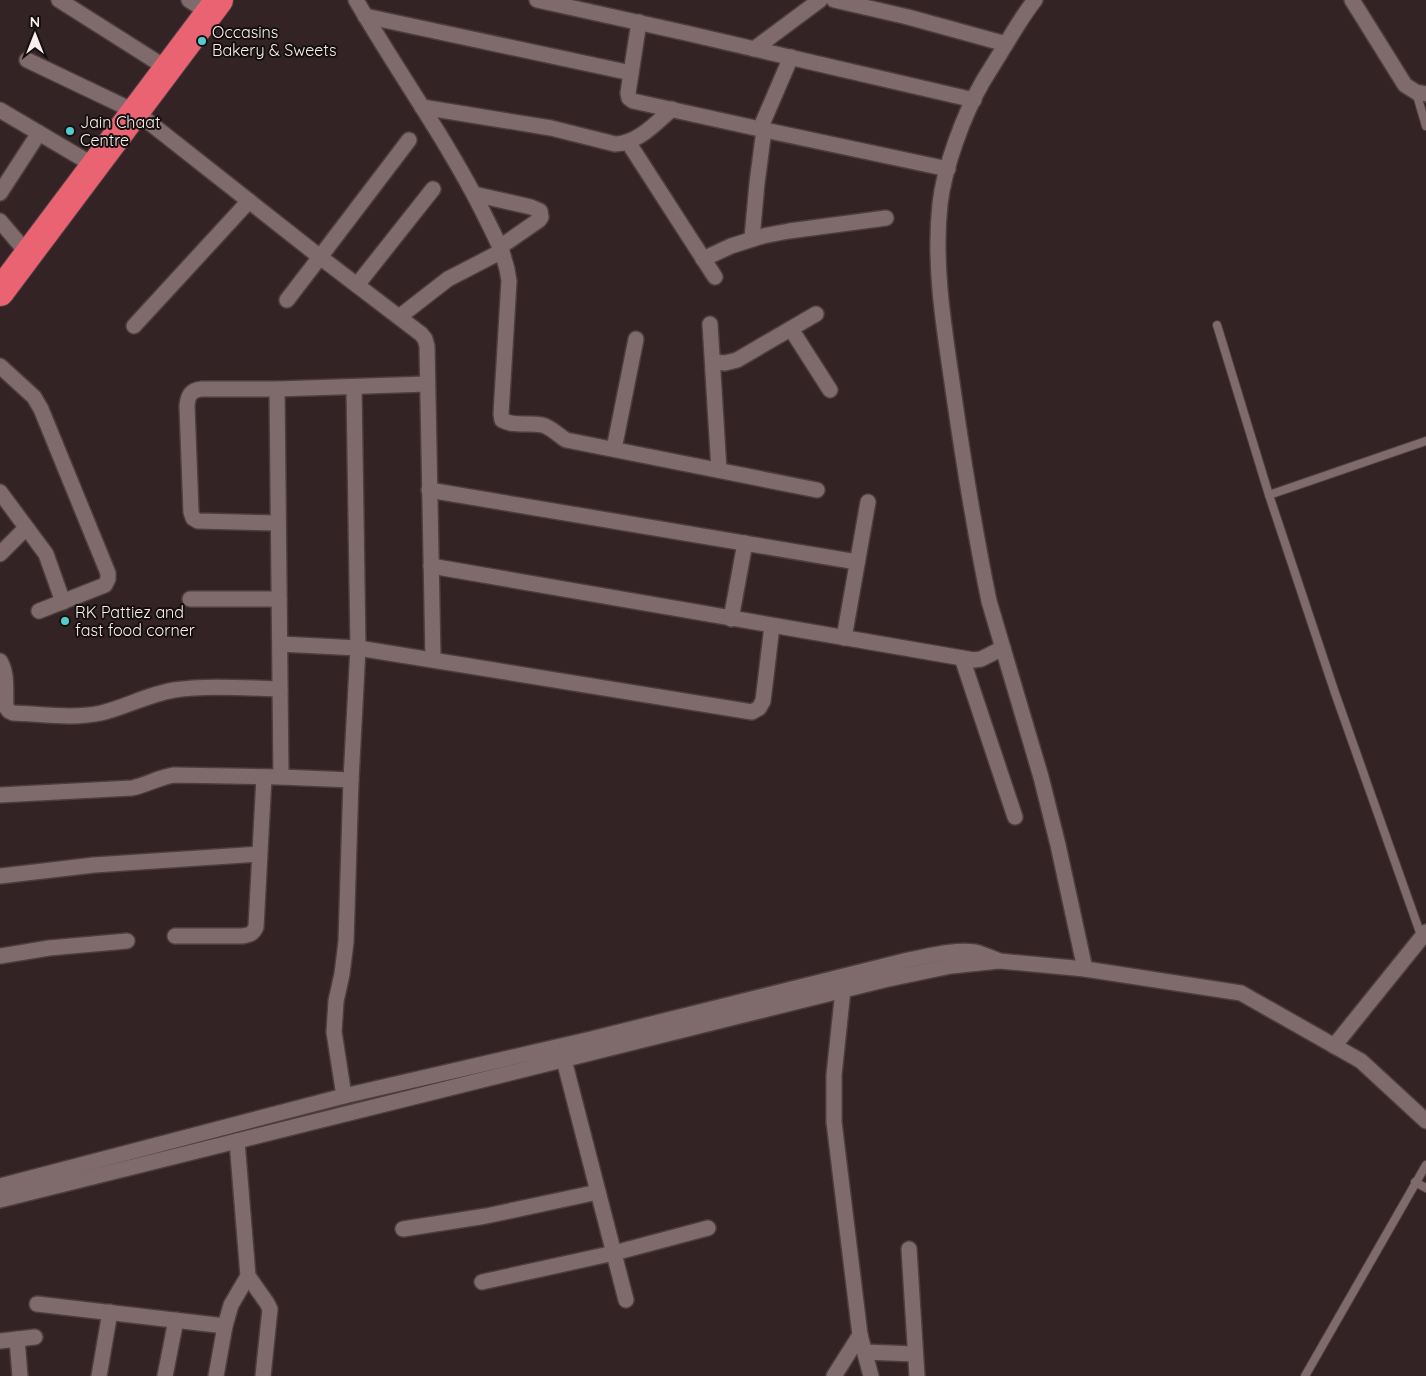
<svg xmlns="http://www.w3.org/2000/svg" width="1426" height="1376" font-family="Quicksand,sans-serif">
<style>
.lines{fill:none;stroke-linecap:round;stroke-linejoin:round}
.lane-casing{stroke:#4c3e3e;stroke-width:10}
.street-casing{stroke:#4c3e3e;stroke-width:18}
.highway-casing{stroke:#4c3e3e;stroke-width:30}
.lane{stroke:#7f6b6b;stroke-width:8}
.street{stroke:#7f6b6b;stroke-width:15}
.highway{stroke:#ea6372;stroke-width:28}
.poi-dot{fill:#52cdce;stroke:#160f0f;stroke-width:2}
.labels{text-anchor:middle;stroke-width:4;stroke-linejoin:round;paint-order:stroke}
.poi-label{font-size:16px;fill:#faeeee;stroke:#160f0f;text-anchor:start}
</style>
<rect width="100%" height="100%" fill="#342324"/>
<g class="lines">
<g class="lane-casing">
<g id="lane">
<polyline points="1416,92 1426,126"/>
<polyline points="1217,325 1269,495 1335,693 1422,938"/>
<polyline points="1269,495 1426,441"/>
<polyline points="1415,1182 1426,1188"/>
<polyline points="1305,1376 1426,1165"/>
</g>
</g>
<g class="street-casing">
<g id="street">
<polyline points="59,0 168,69"/>
<polyline points="189,0 210,13"/>
<path d="M356,0C397,71 445,137 482,210C493,233 506,254 509,281L501,414L502,420C514,427 529,422 542,425C551,427 558,435 566,440L817,490"/>
<polyline points="537,0 686,33 974,100"/>
<polyline points="834,0 908,17 1006,44"/>
<path d="M1035,0C1023,15 1014,31 1004,47C997,59 989,71 982,83C964,114 944,168 940,204C933,268 945,333 954,396C964,465 975,533 989,601L1041,777L1058,845L1085,969"/>
<polyline points="1352,0 1405,85 1416,92 1426,94"/>
<polyline points="365,16 631,73"/>
<polyline points="639,22 628,93 629,98 633,101 760,129 948,169"/>
<polyline points="754,49 820,0"/>
<polyline points="27,60 136,112 320,257 421,334 425,339 427,346 433,659"/>
<path d="M422,107L551,128L615,144C637,144 656,123 672,109"/>
<polyline points="0,110 95,166"/>
<polyline points="760,129 791,57"/>
<polyline points="628,142 715,277"/>
<polyline points="0,193 39,133"/>
<polyline points="474,194 531,207 540,211 541,217 539,220 500,247"/>
<polyline points="0,221 29,255"/>
<polyline points="752,238 757,183 764,130"/>
<polyline points="703,259 731,246 763,236 789,231 886,218"/>
<polyline points="357,285 433,189"/>
<polyline points="287,300 320,257 409,140"/>
<polyline points="399,317 448,279 502,251"/>
<polyline points="710,324 719,470"/>
<polyline points="134,326 249,201"/>
<polyline points="791,329 830,390"/>
<polyline points="713,362 725,363 737,360 816,314"/>
<polyline points="0,366 34,397 41,409 108,573 108,579 105,585 39,611"/>
<polyline points="277,389 281,777"/>
<polyline points="614,449 636,339"/>
<polyline points="429,490 857,562"/>
<polyline points="0,492 46,554 63,602"/>
<path d="M278,523L198,521L193,518L191,512L187,406C188,395 191,390 202,389H277L427,384"/>
<polyline points="0,554 26,528"/>
<polyline points="431,566 974,660 981,659 1003,648"/>
<polyline points="190,599 279,599"/>
<polyline points="731,619 745,543"/>
<polyline points="844,638 868,502"/>
<polyline points="280,644 358,648 752,712 759,708 763,701 772,626"/>
<polyline points="962,658 1015,817"/>
<path d="M0,661C8,674 5,692 6,707L9,711L13,713C41,714 74,719 101,713C126,707 149,694 174,690C207,685 246,688 280,689"/>
<path d="M0,795L132,788C147,785 159,777 174,775L281,777L351,780"/>
<polyline points="0,876 94,865 259,854"/>
<path d="M175,936H242C249,935 253,934 256,927L264,777"/>
<polyline points="0,956 49,948 127,941"/>
<polyline points="843,990 834,1075 834,1122 860,1335 871,1376"/>
<polyline points="1334,1046 1426,932"/>
<polyline points="564,1060 626,1300"/>
<polyline points="344,1096 334,1032 336,1001 342,974 346,942 351,780 358,648 354,387"/>
<polyline points="237,1141 248,1276 267,1303 270,1309 263,1376"/>
<path d="M0,1186L344,1096L591,1039L908,960C929,956 954,949 975,952C983,954 990,957 997,960"/>
<polyline points="0,1200 884,980 951,966 999,961 1085,969 1241,993 1361,1061 1426,1121"/>
<polyline points="403,1229 486,1216 598,1192"/>
<polyline points="909,1249 917,1376"/>
<polyline points="482,1282 614,1253 708,1228"/>
<polyline points="37,1304 225,1326"/>
<polyline points="17,1339 20,1376"/>
<polyline points="0,1341 35,1337"/>
<polyline points="865,1352 915,1354"/>
<polyline points="99,1376 110,1312"/>
<polyline points="165,1376 176,1320"/>
<polyline points="216,1376 225,1326 231,1305 248,1276"/>
<polyline points="834,1376 860,1335"/>
</g>
</g>
<g class="highway-casing">
<polyline id="highway" points="0,292 219,0"/>
</g>
<use href="#lane" class="lane"/>
<use href="#street" class="street"/>
<use href="#highway" class="highway"/>
</g>
<g class="poi-dot">
<circle cx="202" cy="41" r="5"/>
<circle cx="70" cy="131" r="5"/>
<circle cx="65" cy="621" r="5"/>
</g>
<g class="labels">
<g class="poi-label">
<text x="212" y="38">Occasins<tspan x="212" dy="18">Bakery &amp; Sweets</tspan></text>
<text x="80" y="128">Jain Chaat<tspan x="80" dy="18">Centre</tspan></text>
<text x="75" y="618">RK Pattiez and<tspan x="75" dy="18">fast food corner</tspan></text>
</g>
</g>
<g transform="translate(35 35)" stroke="#160f0f" stroke-width="4" paint-order="stroke">
<path d="M0-4L9 19L0 12L-9 19Z" fill="#faeeee"/>
<text y="-8" font-size="14" font-weight="bold" text-anchor="middle" fill="#faeeee">N</text>
</g>
</svg>
